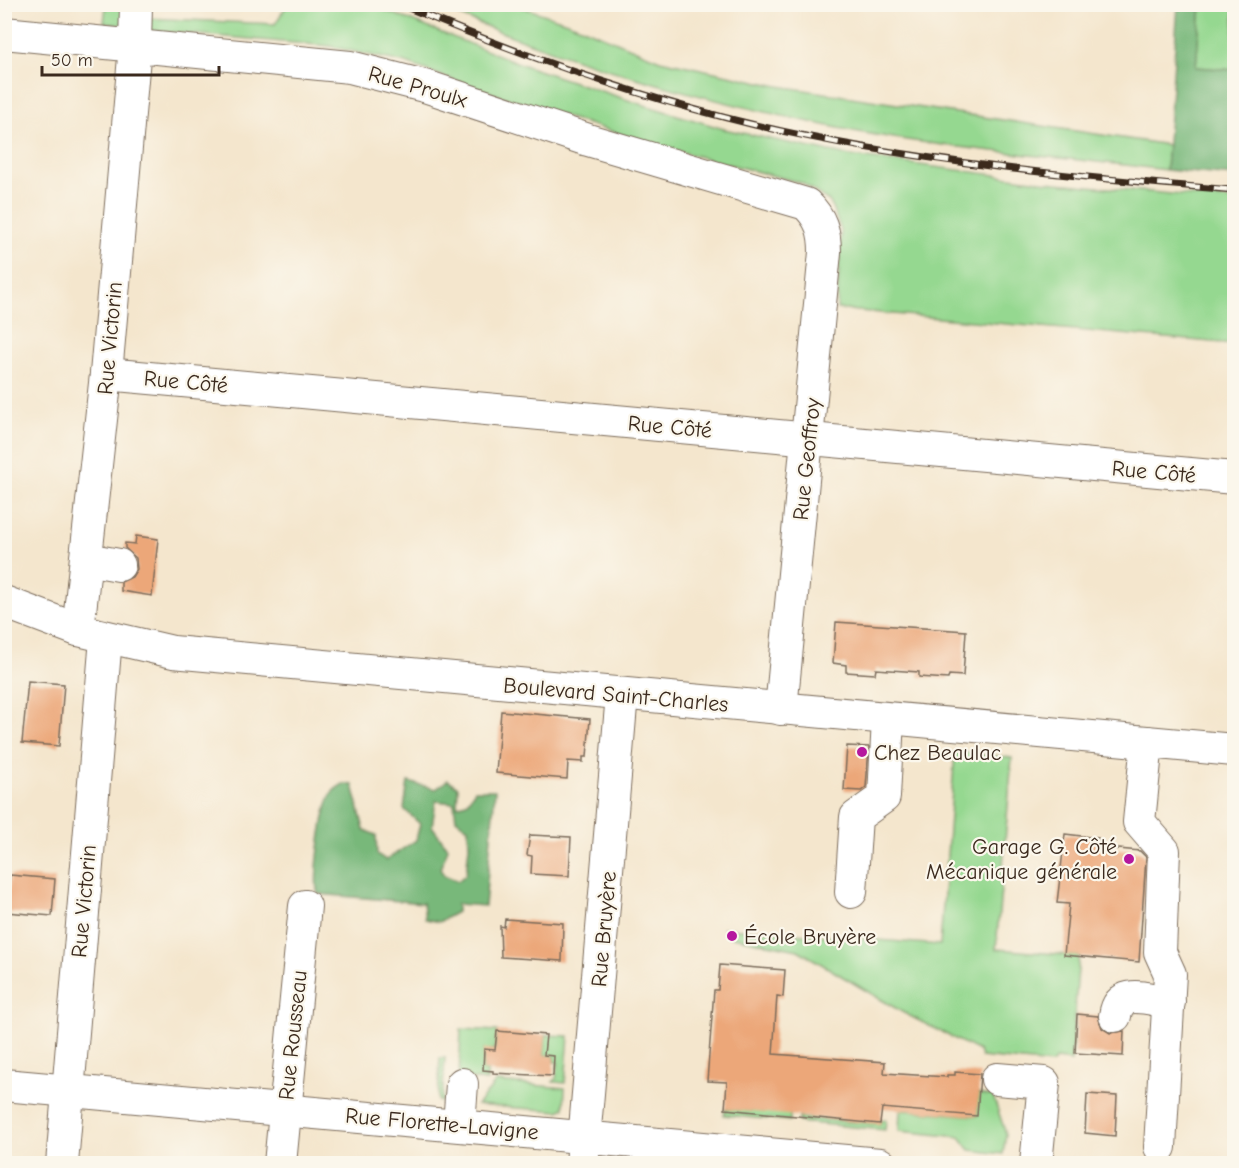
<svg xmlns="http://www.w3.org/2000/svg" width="1239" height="1168" font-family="'Comic Neue',sans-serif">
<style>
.green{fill:#95d890;stroke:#688157;stroke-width:1.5}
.forest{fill:#78b87a;stroke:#5a714c;stroke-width:1.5;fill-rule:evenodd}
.building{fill:#eca779}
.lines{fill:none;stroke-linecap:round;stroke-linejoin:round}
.minor-casing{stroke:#7c6c5b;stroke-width:34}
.minor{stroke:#fff;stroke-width:32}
.rail-casing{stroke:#3b2a1e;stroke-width:7}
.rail{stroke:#fbf7ec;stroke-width:4.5;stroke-dasharray:14;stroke-linecap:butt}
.poi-dot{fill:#b5179e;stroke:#fbf7ec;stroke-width:2}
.labels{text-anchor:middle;stroke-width:4.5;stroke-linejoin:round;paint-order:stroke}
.street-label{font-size:22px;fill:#3b2a1e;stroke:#fbf7ec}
.poi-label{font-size:22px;fill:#3b2a1e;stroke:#fbf7ec;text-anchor:start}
</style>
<rect width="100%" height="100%" fill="#fbf7ec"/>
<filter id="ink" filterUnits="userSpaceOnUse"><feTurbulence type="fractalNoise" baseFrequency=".0167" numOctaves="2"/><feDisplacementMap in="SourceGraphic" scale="12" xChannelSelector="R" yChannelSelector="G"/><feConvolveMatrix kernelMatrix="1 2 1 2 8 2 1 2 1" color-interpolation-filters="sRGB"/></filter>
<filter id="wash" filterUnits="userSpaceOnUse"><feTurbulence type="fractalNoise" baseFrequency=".008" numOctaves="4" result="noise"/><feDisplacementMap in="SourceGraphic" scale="24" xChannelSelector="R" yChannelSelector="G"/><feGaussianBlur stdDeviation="1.35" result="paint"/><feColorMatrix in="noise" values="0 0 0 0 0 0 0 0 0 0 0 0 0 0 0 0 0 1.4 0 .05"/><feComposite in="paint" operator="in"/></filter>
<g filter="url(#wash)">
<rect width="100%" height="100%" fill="#f4e6cd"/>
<g class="green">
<polygon points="106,5 124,5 122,25 104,23"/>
<polygon points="287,5 371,5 529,67 634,102 724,129 844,155 1056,183 1234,200 1234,344 837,309 841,230 830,202 802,183 654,145 479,89 406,63 329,46 146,30 146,18 275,24"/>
<path d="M435,5H516L576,25L660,60L778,86L1168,145L1166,170C1057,156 946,150 838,128C701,100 563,61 435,5Z"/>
<polygon points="1201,5 1234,5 1234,70 1196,67"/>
<polygon points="955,752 1012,758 996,949 1079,956 1071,1061 1056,1059 1052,1064 981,1057 979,1051 902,1012 798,950 728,936 724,928 728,928 940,945"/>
<polygon points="461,1029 497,1031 495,1050 484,1050 483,1070 487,1070 487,1081 459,1078"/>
<polygon points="546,1035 569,1036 565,1083 553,1082 556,1079 558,1062 554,1062 554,1056 544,1055"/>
<polygon points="440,1058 445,1058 442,1102 438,1101"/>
<polygon points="496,1082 565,1088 564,1108 559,1111 477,1105"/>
<polygon points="978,1094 993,1096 1006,1134 1003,1154 970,1150 960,1137 899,1131 900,1110 977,1116"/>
<polygon points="725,1109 790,1114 790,1121 724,1115"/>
<polygon points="799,1118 880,1124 881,1119 886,1120 885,1130 799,1122"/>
</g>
<g class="forest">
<polygon points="1178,5 1201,5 1196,67 1234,70 1234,176 1166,170"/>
<path d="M448,780L458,787L457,806L466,803L475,790H495L485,906L457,904V912L439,922L425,919L423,903L318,894C313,879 323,806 332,793C334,789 340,786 343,784L353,785L364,830L376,835L377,854L386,860L416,840L420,824L404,809L408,782L436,789ZM436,801L454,803L456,819L468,828L469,846L466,874L458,881L444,875L440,869L448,848L432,826Z"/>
</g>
<g id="blocks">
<g class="building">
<polygon points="136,536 158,539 152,596 121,591 121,582 132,577 137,569 136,558 125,548 125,543 135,544"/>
<polygon points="836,622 966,631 963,676 949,675 948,679 919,677 919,672 876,669 875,674 846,672 846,665 833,663"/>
<polygon points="28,681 64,684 59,746 22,743"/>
<polygon points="501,711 590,719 587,757 583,757 583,762 568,761 567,779 496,773"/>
<polygon points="847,746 869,747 866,787 861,791 844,790"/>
<polygon points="1065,834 1098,838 1097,847 1140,851 1146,857 1139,962 1064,955 1069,904 1057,903"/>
<polygon points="530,835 571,837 569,876 531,874 532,856 527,855"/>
<polygon points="10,875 55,879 52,916 6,912"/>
<polygon points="505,919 563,923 562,961 501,957 500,926 504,927"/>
<polygon points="720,965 785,970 783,997 777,996 773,1054 885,1062 884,1073 947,1077 947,1075 955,1075 955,1072 980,1074 977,1116 882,1108 880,1124 725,1109 727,1082 707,1081 714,990 718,990"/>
<polygon points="1077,1014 1098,1016 1102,1028 1110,1033 1124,1031 1123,1056 1075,1053"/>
<polygon points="497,1031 546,1035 544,1055 554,1056 553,1076 493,1073 493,1071 483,1070 484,1049 495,1050"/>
<polygon points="1087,1094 1117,1096 1115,1136 1085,1133"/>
</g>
</g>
</g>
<g filter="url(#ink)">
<use href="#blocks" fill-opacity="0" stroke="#7c6c5b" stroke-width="1.5"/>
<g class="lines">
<g class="minor-casing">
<g id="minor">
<path d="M4,33L350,67L428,87L588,140L806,204C821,218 825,232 825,252L781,709"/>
<polyline points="106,374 1234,478"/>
<polyline points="86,559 119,565"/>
<polyline points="4,602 78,630 173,652 1234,750"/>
<polyline points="78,630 106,374 135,46 136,4"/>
<polyline points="1147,742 1139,822 1164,851 1160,952 1170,974 1160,1147"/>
<polyline points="851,892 856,817 884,797 888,719"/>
<path d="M1115,1016C1119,987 1146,999 1169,1002"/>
<polyline points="997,1079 1044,1083 1036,1164"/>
<polyline points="4,1085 880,1164"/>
<polyline points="459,1125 462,1084"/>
<polyline points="62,1164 106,638"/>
<polyline points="280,1164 305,906"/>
<polyline points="582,1164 622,694"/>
</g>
</g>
<use href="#minor" class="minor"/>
<g class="rail-casing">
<path id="rail" d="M399,4C515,53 633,96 755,125C912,162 1074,177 1234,190"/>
</g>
<use href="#rail" class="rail"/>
</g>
</g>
<g class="poi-dot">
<circle cx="862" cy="752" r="6"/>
<circle cx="1129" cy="859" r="6"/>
<circle cx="732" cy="936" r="6"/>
</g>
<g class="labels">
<g class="street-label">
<text transform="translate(418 86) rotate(16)" y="8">Rue Proulx</text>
<text transform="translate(109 338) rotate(-85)" y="8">Rue Victorin</text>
<text transform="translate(186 381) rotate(5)" y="8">Rue Côté</text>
<text transform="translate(670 426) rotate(5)" y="8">Rue Côté</text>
<text transform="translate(806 459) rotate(-84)" y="8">Rue Geoffroy</text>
<text transform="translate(1154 471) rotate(5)" y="8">Rue Côté</text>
<text transform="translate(616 694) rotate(5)" y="8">Boulevard Saint-Charles</text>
<text transform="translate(83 901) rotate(-85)" y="8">Rue Victorin</text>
<text transform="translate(603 929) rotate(-85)" y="8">Rue Bruyère</text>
<text transform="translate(292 1035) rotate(-84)" y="8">Rue Rousseau</text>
<text transform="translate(442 1123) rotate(5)" y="8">Rue Florette-Lavigne</text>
</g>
<g class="poi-label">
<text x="874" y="760">Chez Beaulac</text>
<text x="1117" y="854" text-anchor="end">Garage G. Côté<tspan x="1117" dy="25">Mécanique générale</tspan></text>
<text x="744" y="944">École Bruyère</text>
</g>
</g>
<rect width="1239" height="1168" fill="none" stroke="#fbf7ec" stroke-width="24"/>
<path d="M42 66v9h177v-9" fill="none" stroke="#3b2a1e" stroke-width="3"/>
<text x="51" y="66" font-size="18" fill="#3b2a1e" stroke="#fbf7ec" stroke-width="4.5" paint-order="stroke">50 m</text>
</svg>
